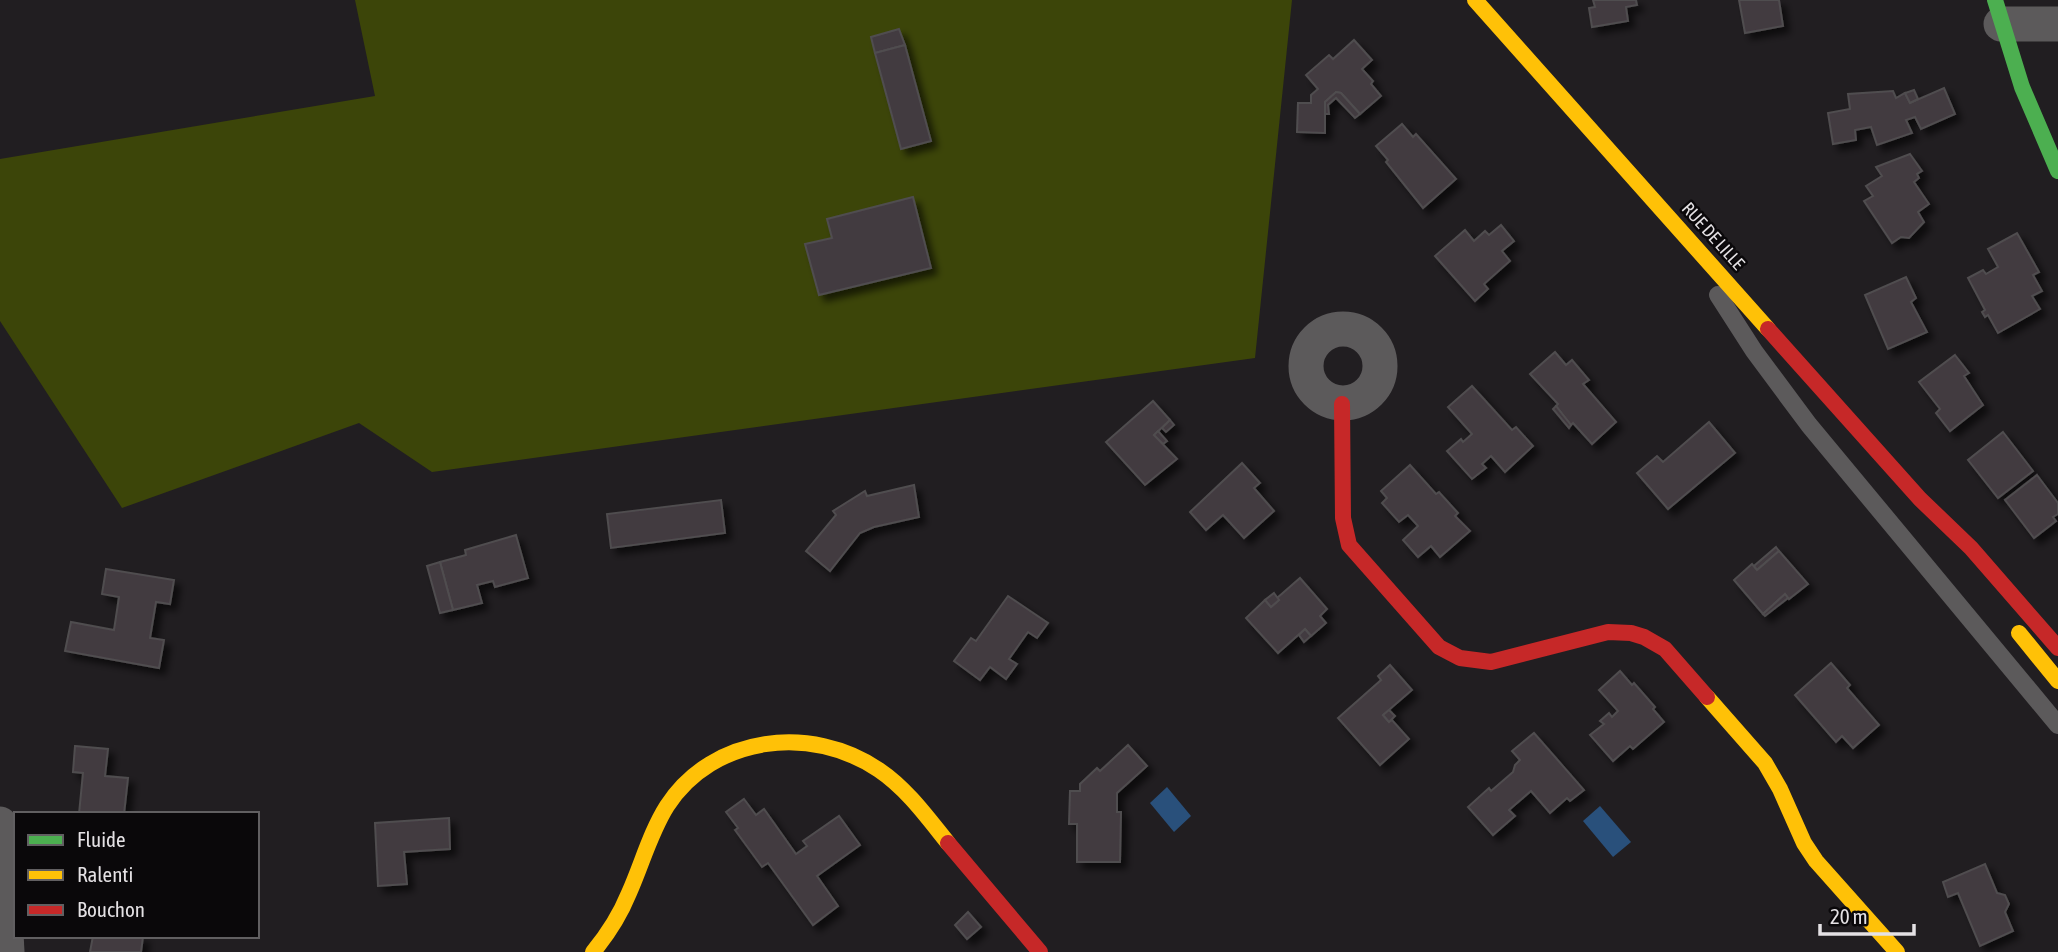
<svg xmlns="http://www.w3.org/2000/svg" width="2058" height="952" font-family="'Asap Condensed',sans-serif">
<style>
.green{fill:#3c4509}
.water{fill:#29507b}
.building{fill:#433a41;stroke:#504d4f;stroke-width:2;filter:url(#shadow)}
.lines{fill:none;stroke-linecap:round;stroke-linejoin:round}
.lane{stroke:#5c5a5b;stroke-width:18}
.street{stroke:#5c5a5b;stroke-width:35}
.fast{stroke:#4caf50;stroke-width:16}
.slow{stroke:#ffc107;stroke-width:16}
.jam{stroke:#c62828;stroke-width:16}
.labels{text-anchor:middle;stroke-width:5;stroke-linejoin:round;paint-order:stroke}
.street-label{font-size:18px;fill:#e4e1e4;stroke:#0a080a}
</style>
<defs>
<filter id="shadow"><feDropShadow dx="6" dy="6" stdDeviation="3.5" flood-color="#0009"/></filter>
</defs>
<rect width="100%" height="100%" fill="#211e21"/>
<polygon class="green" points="355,0 1292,0 1255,358 432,472 359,423 122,508 0,321 0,159 375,96"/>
<g class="water">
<polygon points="1167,787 1191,816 1174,832 1150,803"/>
<polygon points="1600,806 1631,842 1613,857 1583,821"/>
</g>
<g class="building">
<polygon points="1593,0 1636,0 1637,5 1626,7 1628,21 1592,27 1589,8 1595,7"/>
<polygon points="1739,0 1779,0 1783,26 1745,33"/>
<polygon points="899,29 905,45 875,53 871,37"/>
<polygon points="1354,40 1372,60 1362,69 1373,81 1371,84 1381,96 1360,114 1341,93 1336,92 1325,102 1325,133 1297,132 1298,103 1311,103 1311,95 1318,89 1306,75 1329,55 1333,59"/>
<polygon points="905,45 931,141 901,149 875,53"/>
<polygon points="1944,88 1955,114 1921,129 1915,117 1906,120 1912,133 1877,145 1871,127 1855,130 1856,140 1833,144 1828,113 1850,109 1848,94 1893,91 1896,98 1905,93 1910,103"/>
<polygon points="1914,90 1918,99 1910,103 1905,93"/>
<polygon points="1336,92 1341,93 1360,114 1355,118 1336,98 1328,105 1329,114 1325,114 1325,102"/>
<polygon points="1402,124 1413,137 1416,134 1456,179 1423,208 1386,162 1388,160 1376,146"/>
<polygon points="1910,154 1922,171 1917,174 1919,178 1914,182 1929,204 1918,212 1924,222 1909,238 1901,237 1892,243 1864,201 1873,196 1866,186 1882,176 1876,167"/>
<polygon points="913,197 931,268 819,295 805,244 832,238 827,219"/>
<polygon points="1501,225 1514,241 1502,251 1510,261 1484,284 1488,289 1475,301 1435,256 1465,230 1474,241 1485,231 1489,235"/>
<polygon points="2017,233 2039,272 2033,275 2042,291 2032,296 2040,309 1998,333 1988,315 1985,317 1982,312 1985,310 1968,278 1983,270 1986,274 1998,267 1988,249"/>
<polygon points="1906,277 1916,298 1911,302 1927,332 1888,349 1865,295"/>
<polygon points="1555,352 1566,365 1572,360 1589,380 1583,384 1616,422 1592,444 1573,423 1571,425 1556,406 1558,404 1530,374"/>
<polygon points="1955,355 1969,373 1964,376 1983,405 1950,431 1936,413 1940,409 1919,382"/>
<polygon points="1472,386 1512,430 1516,427 1533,446 1505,472 1491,456 1482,464 1486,468 1472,479 1447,451 1461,439 1463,442 1472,434 1448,407"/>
<polygon points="1153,401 1170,420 1154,435 1177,459 1145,485 1106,442"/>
<polygon points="1556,406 1571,425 1569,428 1553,409"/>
<polygon points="1170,420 1174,425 1166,432 1162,428"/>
<polygon points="1709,422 1735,453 1668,509 1637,473 1657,456 1663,462"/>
<polygon points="1158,431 1167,441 1163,444 1154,435"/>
<polygon points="2003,432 2033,471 1998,498 1968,460"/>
<polygon points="1242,463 1260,483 1254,488 1274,511 1244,538 1223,515 1206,530 1190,512"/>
<polygon points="1410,465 1436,494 1439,492 1458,513 1455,516 1470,531 1440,557 1431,546 1418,557 1403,540 1418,526 1408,515 1399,522 1382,503 1387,498 1381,491"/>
<polygon points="2037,475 2058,503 2058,514 2053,517 2056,521 2034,538 2005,500"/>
<polygon points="914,485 919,517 874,527 860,533 830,571 806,551 836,515 833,511 865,491 867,496"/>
<polygon points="721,500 725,533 611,548 607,514"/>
<polygon points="516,535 528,578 495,587 493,581 477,585 482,603 453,610 440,562 466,555 465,550"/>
<polygon points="1776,547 1779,551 1757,570 1754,566"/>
<polygon points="1779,551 1808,584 1789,599 1785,594 1763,614 1734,580 1752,564 1757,570"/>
<polygon points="440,562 453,610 440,613 427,566"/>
<polygon points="106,569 174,580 170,604 156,602 150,638 164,640 159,668 65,651 71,622 114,630 119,597 102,594"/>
<polygon points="1300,578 1327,609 1320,616 1326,623 1311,636 1305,629 1278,653 1246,618 1265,600 1271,607 1279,600 1277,598"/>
<polygon points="1274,593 1279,600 1271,607 1265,600"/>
<polygon points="1785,594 1788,598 1765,616 1763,614"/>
<polygon points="1008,596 1048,623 1037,638 1028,632 1009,659 1017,664 1006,679 990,667 980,680 954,661 971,638 976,641"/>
<polygon points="1305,629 1311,636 1304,642 1299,635"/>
<polygon points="1831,663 1850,685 1847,688 1879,725 1853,748 1842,736 1836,742 1795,695"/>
<polygon points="1390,665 1412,690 1383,715 1389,722 1392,720 1409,739 1380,765 1338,718 1381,680 1378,676"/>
<polygon points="1620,671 1632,685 1634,683 1655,707 1653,709 1664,722 1633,749 1630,746 1613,761 1590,735 1604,724 1600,721 1609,713 1612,717 1618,711 1599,690"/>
<polygon points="1389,710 1395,716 1389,722 1383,715"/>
<polygon points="1534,733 1584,790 1570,801 1567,798 1550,813 1531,791 1509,810 1515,816 1493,835 1468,807 1489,788 1491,791 1513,772 1515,765 1520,760 1512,751"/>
<polygon points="1128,745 1147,766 1117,793 1117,812 1121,812 1120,862 1077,862 1077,824 1069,824 1070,791 1080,791 1080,784 1097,768 1100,771"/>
<polygon points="75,746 108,749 105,776 128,778 124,814 79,814 83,773 73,772"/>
<polygon points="744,799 756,815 764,809 796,854 807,846 803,841 839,816 860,845 817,876 838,906 813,925 768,863 762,867 735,830 738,828 726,812"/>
<polygon points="449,818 450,849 404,852 407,884 378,886 375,823"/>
<polygon points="1985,864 1997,893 2005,895 2009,904 2005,912 2013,931 1980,946 1958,893 1948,897 1943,882"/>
<polygon points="968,912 981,927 967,939 955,925"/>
<polygon points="93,936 143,937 141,952 90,952"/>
</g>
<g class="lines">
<polyline class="lane" points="1718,295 1754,351 1809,425 2058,725"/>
<g class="street">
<polyline points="2001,24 2058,24"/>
<circle cx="1343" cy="366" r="37"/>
<polyline points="0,824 7,952"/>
</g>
<polyline class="fast" points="1995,0 2022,87 2058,171"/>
<g class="slow">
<polyline points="1475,0 1768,329"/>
<polyline points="2019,633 2058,681"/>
<polyline points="1707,697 1765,763 1780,789 1804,843 1816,861 1897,952"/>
<path d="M593,952C608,934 620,915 629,893C642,864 650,833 667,806C713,735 812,724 879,770C907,789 927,817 948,843"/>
</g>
<g class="jam">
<polyline points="1768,329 1920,499 1971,548 2058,648"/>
<polyline points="1342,404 1343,518 1349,545 1439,647 1460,658 1491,662 1608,632 1631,633 1644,637 1665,649 1707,697"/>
<polyline points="948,843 1040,952"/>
</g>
</g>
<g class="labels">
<g class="street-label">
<text transform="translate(1713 236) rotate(48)" y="6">RUE DE LILLE</text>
</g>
</g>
<rect x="14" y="812" width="245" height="126" fill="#0a080a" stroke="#615f61" stroke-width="2"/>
<rect x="28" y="835" width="35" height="10" fill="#4caf50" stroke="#615f61" stroke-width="2"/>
<text x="77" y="847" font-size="21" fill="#e4e1e4">Fluide</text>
<rect x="28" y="870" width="35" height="10" fill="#ffc107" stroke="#615f61" stroke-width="2"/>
<text x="77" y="882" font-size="21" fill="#e4e1e4">Ralenti</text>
<rect x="28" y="905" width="35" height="10" fill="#c62828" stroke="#615f61" stroke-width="2"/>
<text x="77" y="917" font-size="21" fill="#e4e1e4">Bouchon</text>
<path d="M1820 924v10h94v-10" fill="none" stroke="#e4e1e4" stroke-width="3.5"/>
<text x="1830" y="924" font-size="21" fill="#e4e1e4" stroke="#0a080a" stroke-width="5" paint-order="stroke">20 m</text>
</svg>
